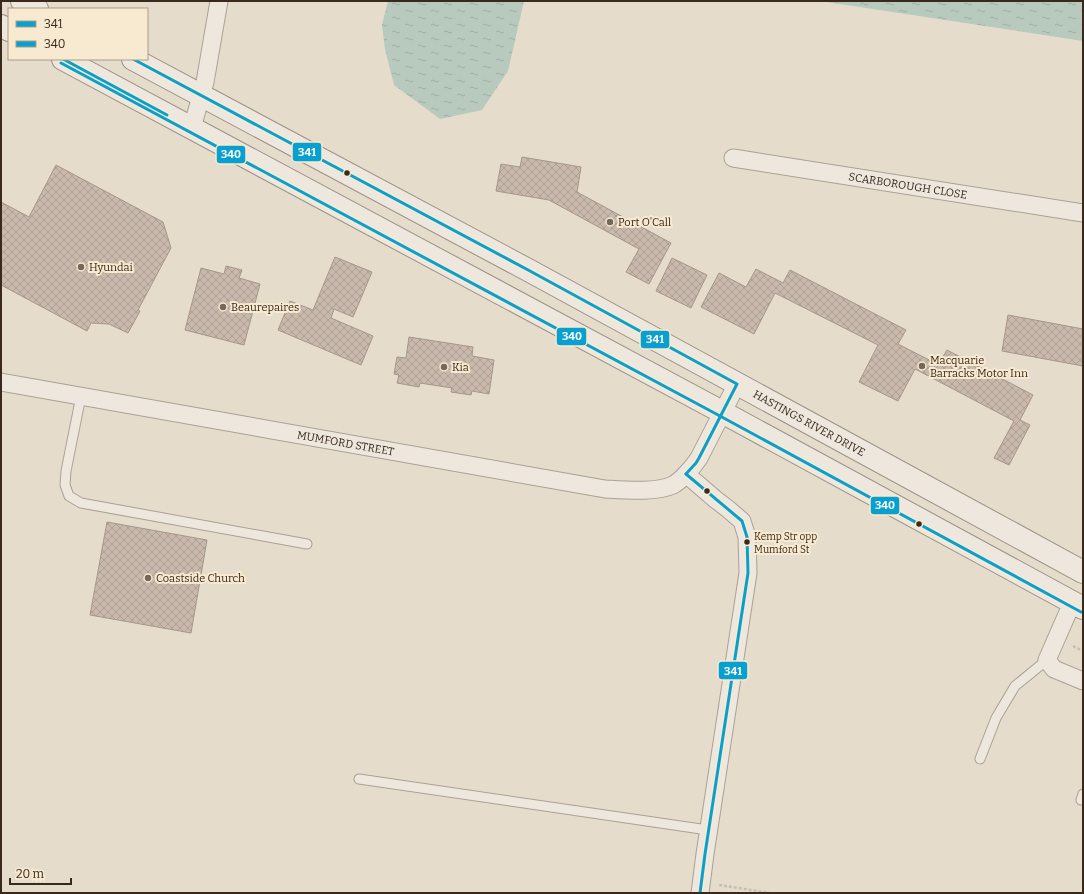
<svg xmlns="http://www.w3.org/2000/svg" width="1084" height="894" font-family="Bitter,serif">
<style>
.water{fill:url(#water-ripples)}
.building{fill:url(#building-cross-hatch);stroke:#a5978b}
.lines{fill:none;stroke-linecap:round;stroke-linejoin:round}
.service-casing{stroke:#aaa195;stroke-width:11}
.minor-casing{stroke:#aaa195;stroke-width:19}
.secondary-casing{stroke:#9a9084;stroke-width:24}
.path{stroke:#c5beb4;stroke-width:2.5;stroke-dasharray:3 2;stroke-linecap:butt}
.service{stroke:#ede7dd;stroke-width:9}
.minor{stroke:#ede7dd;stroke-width:17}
.secondary{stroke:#ede7dd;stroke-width:22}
.bus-1-casing{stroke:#f7ead0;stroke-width:6}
.bus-2-casing{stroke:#f7ead0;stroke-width:6}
.bus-1{stroke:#09a0cf;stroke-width:3}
.bus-2{stroke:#09a0cf;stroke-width:3}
.bus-dot{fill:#39281c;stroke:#f7ead0;stroke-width:1.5}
.poi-dot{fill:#756759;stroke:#f7ead0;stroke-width:1.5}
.labels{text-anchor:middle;stroke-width:4;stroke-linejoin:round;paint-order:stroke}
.bus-label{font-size:10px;fill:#39281c;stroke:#f7ead0;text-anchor:start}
.street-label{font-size:11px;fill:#39281c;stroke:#f7ead0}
.poi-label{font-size:11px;fill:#39281c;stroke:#f7ead0;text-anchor:start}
.line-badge{stroke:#f7ead0;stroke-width:1.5}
.badge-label{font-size:11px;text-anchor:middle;font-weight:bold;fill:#fff}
</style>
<defs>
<pattern id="water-ripples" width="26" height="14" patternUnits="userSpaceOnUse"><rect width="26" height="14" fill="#b7cabd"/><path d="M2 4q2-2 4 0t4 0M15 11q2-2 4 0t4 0" fill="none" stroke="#9eaea2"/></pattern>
<pattern id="building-cross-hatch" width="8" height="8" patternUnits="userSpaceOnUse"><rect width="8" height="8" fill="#c9b9ac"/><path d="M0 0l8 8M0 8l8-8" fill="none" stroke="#ad9f93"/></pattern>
</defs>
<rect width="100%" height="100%" fill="#e5dccb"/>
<g class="water">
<polygon points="388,1 524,1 508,71 482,110 440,119 394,85 385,49 382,25"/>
<polygon points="820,1 1083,1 1083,41"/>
</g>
<g class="building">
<polygon points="522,157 581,167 577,192 671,243 649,284 626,272 639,249 549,200 496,191 501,164 520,167"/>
<polygon points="56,165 163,222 171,248 138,310 140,311 128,333 109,324 91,323 87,331 1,285 1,202 29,217"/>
<polygon points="335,257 372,272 353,317 334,309 331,318 373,336 361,365 278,330 290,301 313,310"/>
<polygon points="672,258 707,275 691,308 656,291"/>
<polygon points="226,266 242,270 239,278 260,284 244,345 185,330 201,268 224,274"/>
<polygon points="756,269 783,283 790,270 906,330 898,344 933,362 936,357 941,360 947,350 1033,395 1020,420 1030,425 1009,465 994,458 1014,421 915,369 898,401 859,382 878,345 775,293 754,334 701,307 719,273 746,287"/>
<polygon points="1008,315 1083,329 1083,366 1002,351"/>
<polygon points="409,337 473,347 472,356 494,360 489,394 472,391 471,395 451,392 452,388 420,383 419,387 397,383 399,375 394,374 397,357 406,358"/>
<polygon points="107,522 207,540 191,633 90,615"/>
</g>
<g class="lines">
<g class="service-casing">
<g id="service">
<polyline points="81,396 66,471 65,485 69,496 81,503 307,544"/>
<polyline points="980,759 996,718 1015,686 1047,660"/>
<polyline points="359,779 708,830"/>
<polyline points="1081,800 1083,794"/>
</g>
</g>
<g class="minor-casing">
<g id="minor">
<polyline points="192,128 205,82 219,1"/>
<path id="s1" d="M733,158L1083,213"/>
<path id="s2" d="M1,382L605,489C623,490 656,493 673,485C682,480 693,467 699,458L737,384"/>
<polyline points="686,474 715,499 728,509 742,521 747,537 748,573 705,854 700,893"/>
<polyline points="1072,603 1047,660 1054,669 1083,681"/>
</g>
</g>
<g class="secondary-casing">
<g id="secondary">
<polyline points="22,1 37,9"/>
<polyline points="1,26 9,30"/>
<polyline points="63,59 722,412 1083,608"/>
<path id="s3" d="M133,59L530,271L1083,572"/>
</g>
</g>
<g class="path">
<polyline points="1073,646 1083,651"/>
<polyline points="719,885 770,893"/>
</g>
<use href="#service" class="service"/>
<use href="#minor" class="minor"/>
<use href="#secondary" class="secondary"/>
<g class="bus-1-casing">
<g id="bus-1">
<polyline points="63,59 167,115"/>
<polyline points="133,59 530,271 737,384 699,458 696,463 686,474"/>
<polyline points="686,474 742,521 747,537 748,573 705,854 700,893"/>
</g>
</g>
<g class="bus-2-casing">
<polyline id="bus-2" points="61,63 720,416 1081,612"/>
</g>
<use href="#bus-1" class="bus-1"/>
<use href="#bus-2" class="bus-2"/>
</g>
<g class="bus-dot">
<circle cx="347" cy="173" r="3.5"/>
<circle cx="707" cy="491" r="3.5"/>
<circle cx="919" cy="524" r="3.5"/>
<circle cx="747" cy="542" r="3.5"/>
</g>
<g class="poi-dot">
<circle cx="610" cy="222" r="4"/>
<circle cx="81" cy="267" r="4"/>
<circle cx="223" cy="307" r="4"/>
<circle cx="922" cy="366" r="4"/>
<circle cx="444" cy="367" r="4"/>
<circle cx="148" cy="578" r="4"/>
</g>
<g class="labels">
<g class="bus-label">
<text x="754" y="540">Kemp Str opp<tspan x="754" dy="13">Mumford St</tspan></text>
</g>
<g class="street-label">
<text dy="4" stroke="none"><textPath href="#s1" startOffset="177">SCARBOROUGH CLOSE</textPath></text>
<text dy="4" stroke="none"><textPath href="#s3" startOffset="768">HASTINGS RIVER DRIVE</textPath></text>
<text dy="4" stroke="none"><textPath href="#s2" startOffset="350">MUMFORD STREET</textPath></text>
</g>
<g class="poi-label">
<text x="618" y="226">Port O'Call</text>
<text x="89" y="271">Hyundai</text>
<text x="231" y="311">Beaurepaires</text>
<text x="930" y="364">Macquarie<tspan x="930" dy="13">Barracks Motor Inn</tspan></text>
<text x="452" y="371">Kia</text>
<text x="156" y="582">Coastside Church</text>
</g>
</g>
<g class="line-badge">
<rect x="292" y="142" width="30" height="20" rx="4" fill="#09a0cf"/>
<rect x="216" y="145" width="30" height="19" rx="4" fill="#09a0cf"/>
<rect x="556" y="327" width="31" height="19" rx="4" fill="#09a0cf"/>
<rect x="640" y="330" width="30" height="19" rx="4" fill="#09a0cf"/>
<rect x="870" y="496" width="30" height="19" rx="4" fill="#09a0cf"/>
<rect x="718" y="661" width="30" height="19" rx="4" fill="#09a0cf"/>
</g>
<g class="badge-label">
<text x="307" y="156">341</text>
<text x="231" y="158">340</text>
<text x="572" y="340">340</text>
<text x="655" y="343">341</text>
<text x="885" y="509">340</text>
<text x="733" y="675">341</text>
</g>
<rect width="1084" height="894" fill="none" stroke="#39281c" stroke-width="4"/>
<rect x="8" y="8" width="140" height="52" fill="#f7ead0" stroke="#ab9c88"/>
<rect x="16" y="21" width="20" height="6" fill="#09a0cf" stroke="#ab9c88"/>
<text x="44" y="28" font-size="12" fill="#39281c">341</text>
<rect x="16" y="41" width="20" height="6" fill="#09a0cf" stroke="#ab9c88"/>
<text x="44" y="48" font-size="12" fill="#39281c">340</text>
<path d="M10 878v6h61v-6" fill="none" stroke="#39281c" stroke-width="2"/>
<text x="16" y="878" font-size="12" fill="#39281c" stroke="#f7ead0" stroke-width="3" paint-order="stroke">20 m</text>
</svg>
